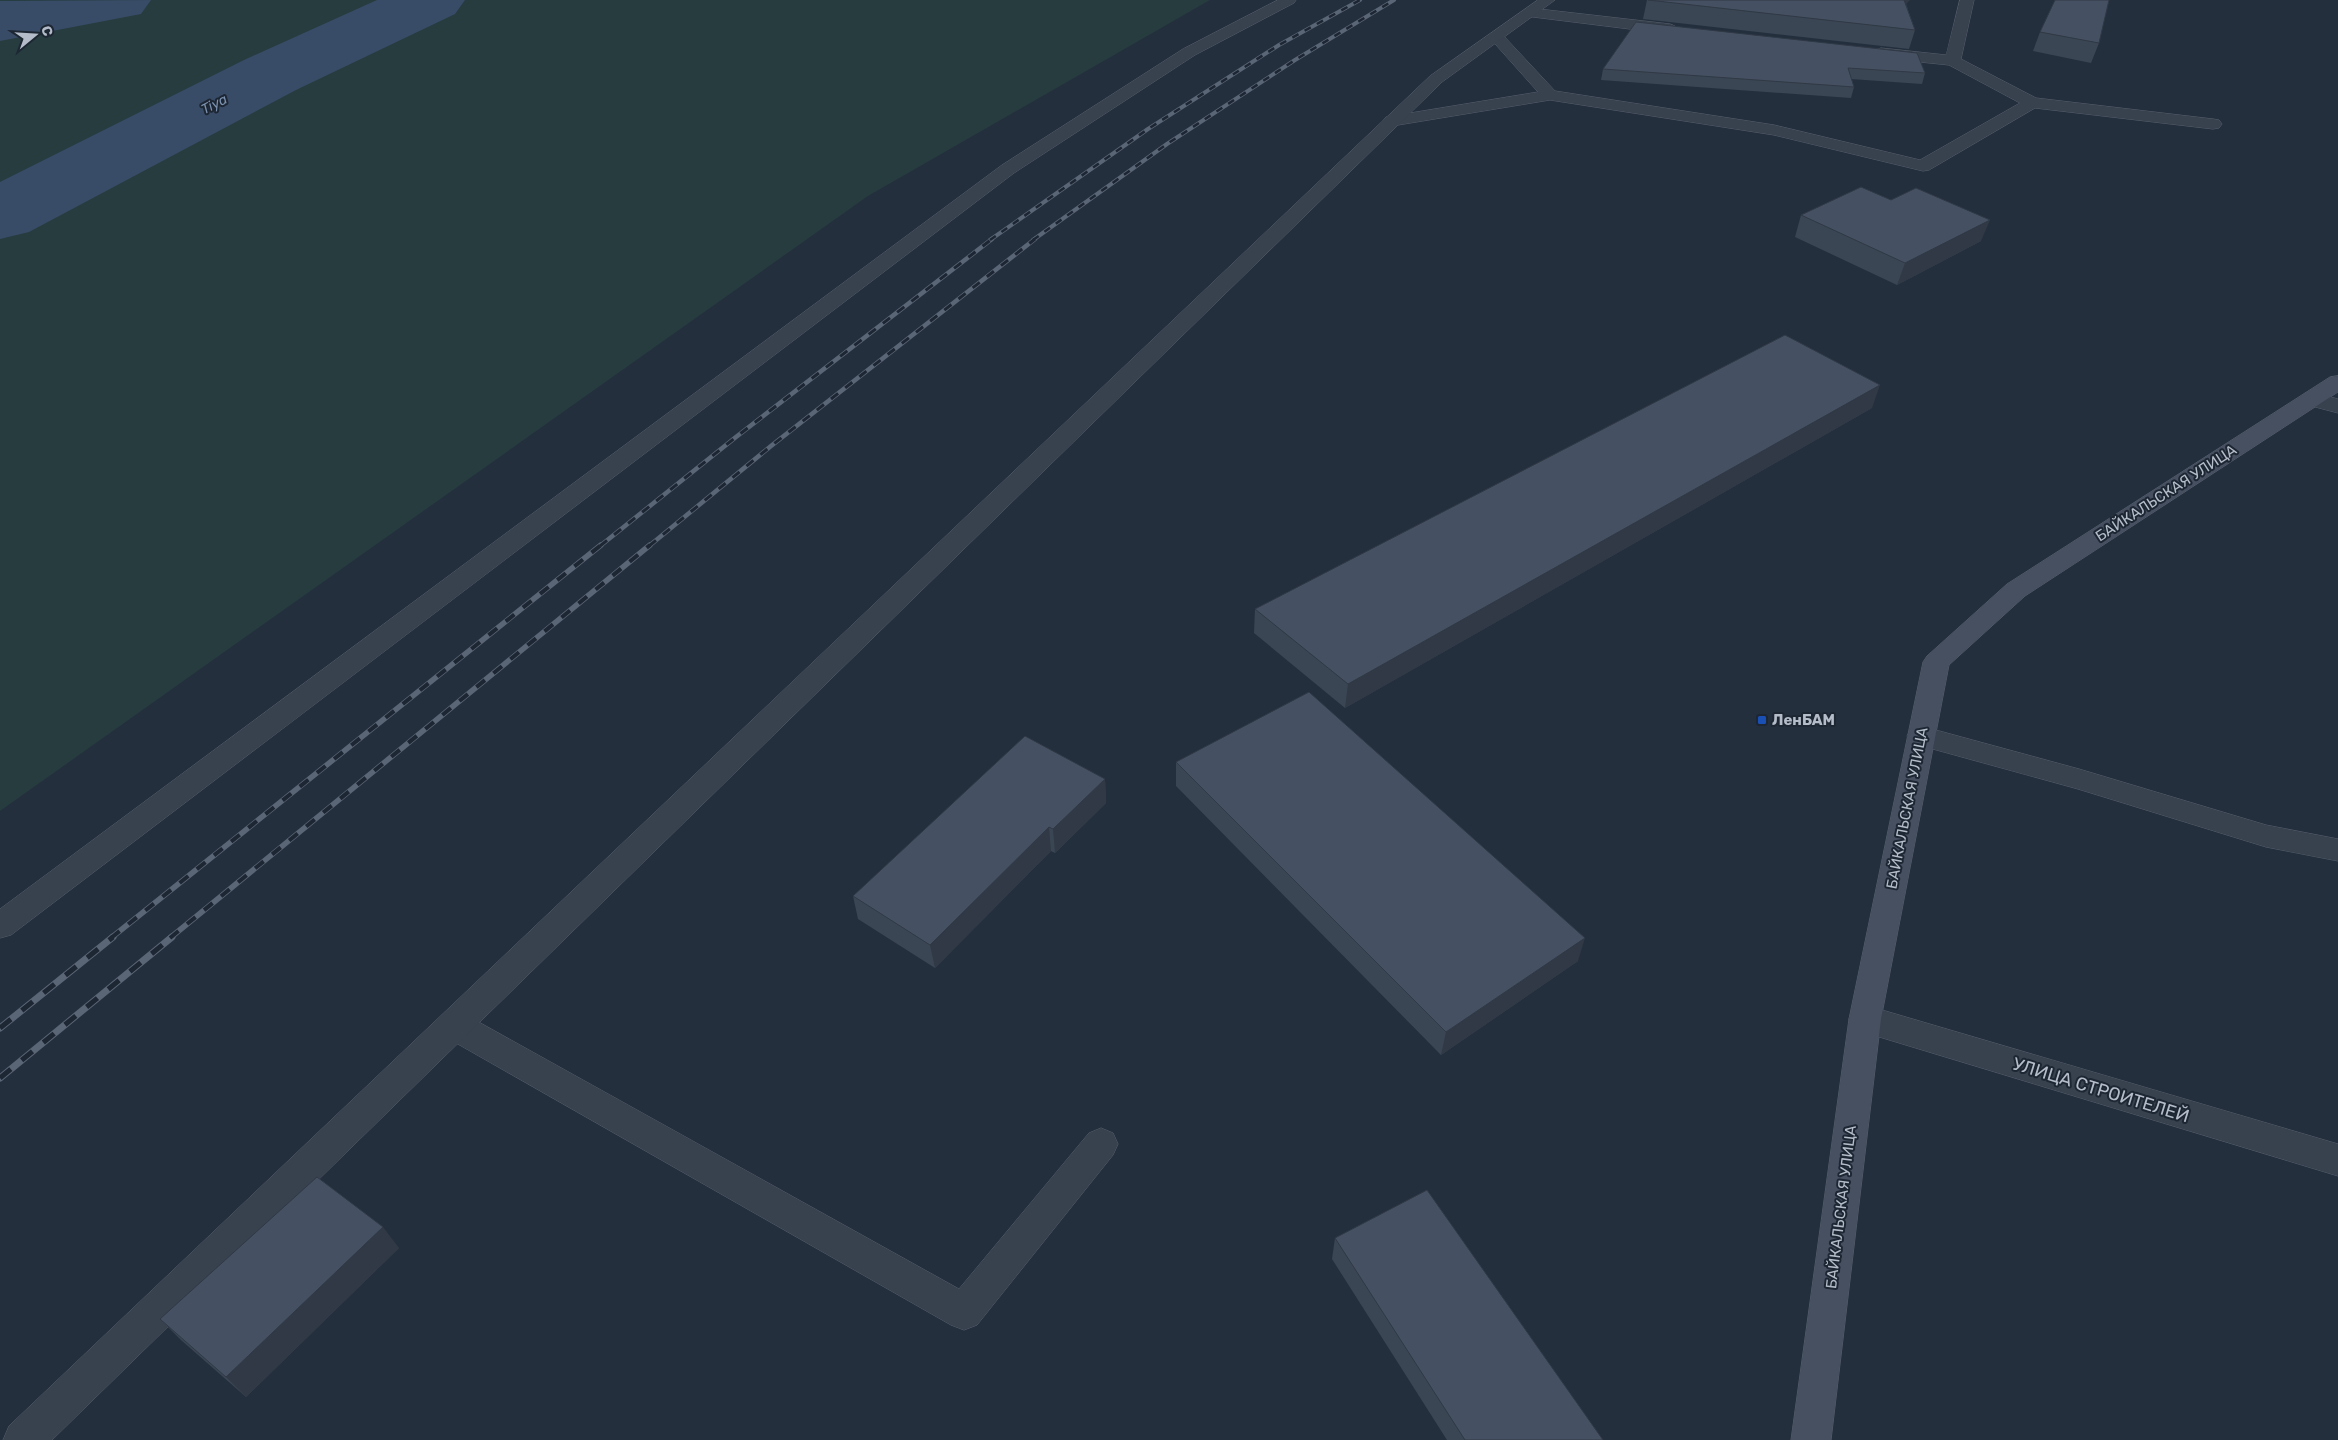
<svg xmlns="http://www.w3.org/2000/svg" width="2338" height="1440" font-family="Rubik,sans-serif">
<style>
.green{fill:#263c3f}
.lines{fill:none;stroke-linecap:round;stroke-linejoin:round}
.river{fill:#394c67;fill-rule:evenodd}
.lane-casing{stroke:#565f6c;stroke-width:1}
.street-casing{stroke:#565f6c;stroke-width:1}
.secondary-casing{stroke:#565f6c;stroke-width:1}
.lane{fill:#38414e;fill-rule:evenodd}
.street{fill:#38414e;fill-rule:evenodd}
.secondary{fill:#465061;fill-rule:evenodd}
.rail-far3-casing{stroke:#5a6575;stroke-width:4}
.rail-far2-casing{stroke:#5a6575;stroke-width:4.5}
.rail-far1-casing{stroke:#5a6575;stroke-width:5.5}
.rail-casing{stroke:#5a6575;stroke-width:7}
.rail-far3{stroke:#1d2633;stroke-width:2.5;stroke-dasharray:7;stroke-linecap:butt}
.rail-far2{stroke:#1d2633;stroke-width:3;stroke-dasharray:9;stroke-linecap:butt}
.rail-far1{stroke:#1d2633;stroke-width:4;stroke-dasharray:11;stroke-linecap:butt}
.rail{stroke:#1d2633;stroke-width:5;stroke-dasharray:14;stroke-linecap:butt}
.wall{fill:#3b4654}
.shaded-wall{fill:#303945}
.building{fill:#455162;stroke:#303945}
.transit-dot{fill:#1a4fb4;stroke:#1d2633;stroke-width:2}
.labels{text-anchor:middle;stroke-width:4;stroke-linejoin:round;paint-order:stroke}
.far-water-label{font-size:14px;font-style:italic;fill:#7c92b1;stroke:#1d2633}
.street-label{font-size:15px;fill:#b4bcc9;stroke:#1d2633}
.poi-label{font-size:15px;font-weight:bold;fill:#b4bcc9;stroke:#1d2633;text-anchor:start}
.near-street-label{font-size:18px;fill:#b4bcc9;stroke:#1d2633}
</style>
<rect width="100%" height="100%" fill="#242f3e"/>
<polygon class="green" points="0,0 1210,0 868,196 0,811"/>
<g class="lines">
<g class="river">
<polygon points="151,0 141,14 0,41 0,1"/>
<polygon points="377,0 465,0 455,14 296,90 29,232 0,239 0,182 244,60"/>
</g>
<g class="lane-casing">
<g id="lane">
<polygon points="1278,0 1296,0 1294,3 1195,55 1014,173 11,935 0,938 0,909 1002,165 1183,49"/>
<polygon points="1960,0 1974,0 1961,59 2036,98 2213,119 2219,120 2222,124 2219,128 2213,129 2035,108 1929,170 1923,171 1774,135 1550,100 1392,126 1386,125 1383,121 1386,117 1392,116 1538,92 1488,36 1491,33 1501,33 1555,91 1774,125 1920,160 2020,103 1949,65 1881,58 1875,56 1873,53 1875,50 1881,48 1946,55"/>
<polygon points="1530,8 1670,24 1675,26 1678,29 1675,32 1670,34 1525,16 1522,13"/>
<polygon points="2312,392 2338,399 2338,413 2304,404 2301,399 2304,394"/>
<polygon points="1921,726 2079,769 2266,825 2338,839 2338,861 2266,847 2078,789 1911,743 1907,736 1911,729"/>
<polygon points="454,1011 466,1015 959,1289 1089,1133 1101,1128 1113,1133 1118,1144 1113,1155 977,1325 964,1330 951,1325 442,1035 438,1025 442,1015"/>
</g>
</g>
<g class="street-casing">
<g id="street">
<polygon points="1538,0 1555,0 1442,82 52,1440 3,1440 9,1426 1430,76"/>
<polygon points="1865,1005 2338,1144 2338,1176 1853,1029 1849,1019 1853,1009"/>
</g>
</g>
<g class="secondary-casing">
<polygon id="secondary" points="2338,376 2338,392 2025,596 1949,665 1881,1019 1831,1440 1791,1440 1849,1019 1923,662 1927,656 2007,584 2330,377"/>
</g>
<use href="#lane" class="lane"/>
<use href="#street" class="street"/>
<use href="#secondary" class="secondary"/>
<g class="rail-far3-casing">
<g id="rail-far3">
<polyline points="990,240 1148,129 1279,45 1360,0"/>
<polyline points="1033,240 1167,144 1295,60 1394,0"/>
</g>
</g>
<g class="rail-far2-casing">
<g id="rail-far2">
<polyline points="600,546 736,437 992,239"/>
<polyline points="649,546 771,446 1035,239"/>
</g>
</g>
<g class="rail-far1-casing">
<g id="rail-far1">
<polyline points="111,938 601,545"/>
<polyline points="170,938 650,545"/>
</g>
</g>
<g class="rail-casing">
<g id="rail">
<polyline points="0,1028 113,937"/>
<polyline points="0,1078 172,937"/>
</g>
</g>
<use href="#rail-far3" class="rail-far3"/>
<use href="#rail-far2" class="rail-far2"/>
<use href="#rail-far1" class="rail-far1"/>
<use href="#rail" class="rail"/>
</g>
<g class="wall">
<polygon points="1647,0 1906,4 1915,30 1909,49 1643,19"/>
<polygon points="2040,32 2099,43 2091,63 2033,51"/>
<polygon points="1917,53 1925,73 1922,84 1851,79 1854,87 1851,98 1601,80 1603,69"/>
<polygon points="1801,215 1981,241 1897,285 1795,237"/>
<polygon points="1872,408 1345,708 1254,633 1255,609"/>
<polygon points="1176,762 1578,961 1441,1055 1176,786"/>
<polygon points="1105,779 1106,803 1055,853 1051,851 935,968 858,919 853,896"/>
<polygon points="1335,1238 1603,1440 1447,1440 1332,1259"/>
<polygon points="399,1248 246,1397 181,1340 160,1319"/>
</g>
<g class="shaded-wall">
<polygon points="1901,0 1910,0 1897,14"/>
<polygon points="1990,220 1981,241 1897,285 1905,263"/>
<polygon points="1880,385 1872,408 1345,708 1348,684"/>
<polygon points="1105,779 1106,803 1055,853 1053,829"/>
<polygon points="1049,827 1051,851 935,968 930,945"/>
<polygon points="1585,938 1578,961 1441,1055 1446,1032"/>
<polygon points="383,1227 399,1248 246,1397 226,1377"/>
</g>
<g class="building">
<polygon points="1648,0 1904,0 1915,30"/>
<polygon points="2055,0 2109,0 2099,43 2040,32"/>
<polygon points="1636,22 1917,53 1925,73 1848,68 1854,87 1603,69"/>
<polygon points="1861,187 1891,200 1916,188 1990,220 1905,263 1801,215"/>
<polygon points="1785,335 1880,385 1348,684 1255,609"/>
<polygon points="1309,692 1585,938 1446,1032 1176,762"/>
<polygon points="1025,736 1105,779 1053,829 1049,827 930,945 853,896"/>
<polygon points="317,1177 383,1227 226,1377 160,1319"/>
<polygon points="1427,1190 1603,1440 1465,1440 1335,1238"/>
</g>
<rect class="transit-dot" x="1757" y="715" width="10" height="10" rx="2.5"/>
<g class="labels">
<g class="far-water-label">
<text transform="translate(214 104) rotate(-27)" y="5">Tiya</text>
</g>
<g class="street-label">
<text transform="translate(2166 493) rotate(-33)" y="5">БАЙКАЛЬСКАЯ УЛИЦА</text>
<text transform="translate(1907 808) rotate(-79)" y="5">БАЙКАЛЬСКАЯ УЛИЦА</text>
<text transform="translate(1841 1207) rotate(-83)" y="5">БАЙКАЛЬСКАЯ УЛИЦА</text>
</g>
<g class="poi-label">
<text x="1772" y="725">ЛенБАМ</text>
</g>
<g class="near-street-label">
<text transform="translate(2101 1090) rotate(17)" y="6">УЛИЦА СТРОИТЕЛЕЙ</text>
</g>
</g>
<g transform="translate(35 35) rotate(72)" stroke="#1d2633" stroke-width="4" paint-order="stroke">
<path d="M0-4L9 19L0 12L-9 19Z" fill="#b4bcc9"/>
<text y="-8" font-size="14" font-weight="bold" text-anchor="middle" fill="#b4bcc9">С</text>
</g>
</svg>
